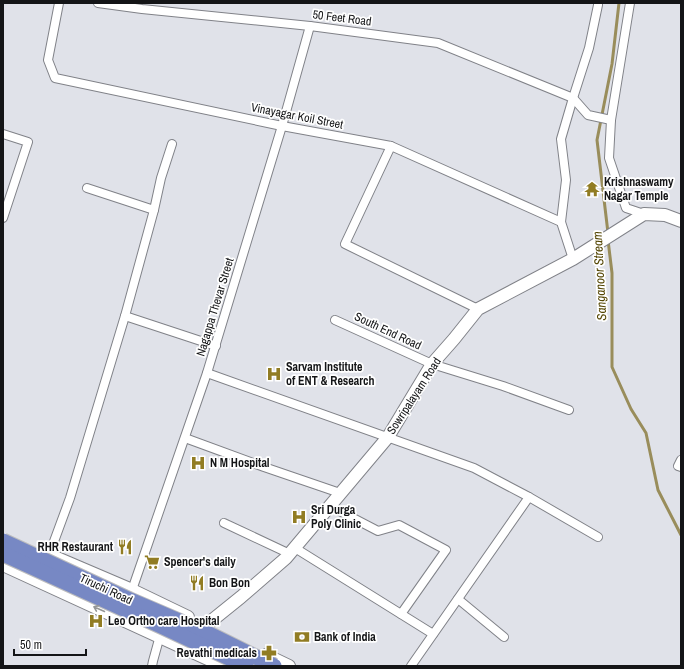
<svg xmlns="http://www.w3.org/2000/svg" width="684" height="669" font-family="'Archivo Narrow',sans-serif">
<style>
.lines{fill:none;stroke-linecap:round;stroke-linejoin:round}
.stream{stroke:#998d5b;stroke-width:3}
.street-casing{stroke:#808288;stroke-width:10}
.secondary-casing{stroke:#808288;stroke-width:14}
.street{stroke:#fff;stroke-width:8}
.secondary{stroke:#fff;stroke-width:12}
.highway-bridge-casing{stroke:#bdbdbe;stroke-width:17;stroke-linecap:butt}
.highway-bridge{stroke:#7788c4;stroke-width:15}
.oneway{stroke:#959697}
.labels{text-anchor:middle;stroke-width:3.5;stroke-linejoin:round;paint-order:stroke}
.street-label{font-size:12px;fill:#141517;stroke:#fff}
.poi-label{font-size:12px;font-weight:bold;fill:#141517;stroke:#fff;text-anchor:start}
.water-label{font-size:13px;font-style:italic;fill:#554705;stroke:#fff}
</style>
<rect width="100%" height="100%" fill="#e0e2e9"/>
<g class="lines">
<g class="stream">
<polyline points="608,233 597,140 612,64 619,3"/>
<polyline points="608,240 612,273 612,367 631,409 646,433 658,490 681,535"/>
</g>
<g class="street-casing">
<g id="street">
<polyline points="59,3 48,60 55,78 282,126 391,146 561,222 573,259"/>
<polyline points="98,3 142,9 310,26 438,43 573,98 588,115 611,120"/>
<polyline points="630,3 611,120 609,158 626,208 644,214"/>
<polyline points="3,134 28,142 3,218"/>
<polyline points="391,146 345,244 478,309"/>
<polyline points="87,188 154,210"/>
<polyline points="561,222 566,180 561,139 573,98 589,48 598,5 598,3"/>
<polyline points="125,316 216,346"/>
<polyline points="335,320 432,364 503,386 569,410"/>
<polyline points="207,373 474,468 529,497 598,537"/>
<polyline points="185,438 264,467 340,493"/>
<polyline points="681,460 678,466 681,467"/>
<polyline points="330,506 378,531 399,525 446,550 401,614"/>
<polyline points="224,523 290,554"/>
<polyline points="295,548 433,634"/>
<polyline points="49,555 70,498 125,316 154,210 161,178 172,144"/>
<polyline points="132,590 207,373 282,126 310,26"/>
<polyline points="458,599 504,637"/>
<polyline points="152,666 153,661 161,632"/>
<polyline points="411,666 529,497"/>
</g>
</g>
<g class="secondary-casing">
<g id="secondary">
<polyline points="50,555 132,590 188,617"/>
<polyline points="3,565 223,666"/>
<polyline points="205,626 241,597 286,558 388,437 432,364 454,339 478,309 573,259 644,214 665,215 681,221"/>
<polyline points="266,655 289,666"/>
</g>
</g>
<use href="#street" class="street"/>
<use href="#secondary" class="secondary"/>
<g class="highway-bridge-casing">
<g id="highway-bridge">
<polyline points="3,541 130,600 207,633 274,666"/>
<polyline points="3,554 163,627 246,666"/>
</g>
</g>
<use href="#highway-bridge" class="highway-bridge"/>
</g>
<defs><path id="oneway-shaft" d="M-6 0H5M1.5-3L5.5 0L1.5 3" fill="none" stroke-width="1.6" stroke-linecap="round" stroke-linejoin="round"/></defs>
<use class="oneway" href="#oneway-shaft" transform="translate(99 609) rotate(-156)"/>
<defs>
<g id="temple-bare" transform="scale(1.2)"><path d="M0-6L5-2H3V0L6.5 2.5H4V6H1.5V3h-3V6H-4V2.5H-6.5L-3 0V-2H-5Z" fill="#917c23" stroke="#fff" stroke-width="2.5" paint-order="stroke"/></g>
<g id="hospital-bare" transform="scale(1.2)"><path d="M-5-5h3v3.5h4V-5h3V5h-3V1.5h-4V5h-3Z" fill="#917c23" stroke="#fff" stroke-width="2.5" paint-order="stroke"/></g>
<g id="restaurant-bare" transform="scale(1.2)"><path d="M-5-6h1v4h1v-4h1v4h1v-4h1v5L-1.5 .5V6h-2V.5L-5-1ZM5-6V6H3V1.5H1.5Q1.5-4 5-6Z" fill="#917c23" stroke="#fff" stroke-width="2.5" paint-order="stroke"/></g>
<g id="supermarket-bare" transform="scale(1.2)"><path d="M-6-5.5h2.5l.6 2H6L4.5 2H-2.5L-4.4-4H-6ZM-1.5 3.2a1.3 1.3 0 1 0 .1 0ZM3 3.2a1.3 1.3 0 1 0 .1 0Z" fill="#917c23" stroke="#fff" stroke-width="2.5" paint-order="stroke"/></g>
<g id="bank-bare" transform="scale(1.2)"><path d="M-6-4H6V4H-6ZM0-2.3a2.3 2.3 0 1 0 0 4.6a2.3 2.3 0 1 0 0-4.6Z" fill="#917c23" stroke="#fff" stroke-width="2.5" paint-order="stroke"/></g>
<g id="pharmacy-bare" transform="scale(1.2)"><path d="M-2-6h4v4h4v4h-4v4h-4v-4h-4v-4h4Z" fill="#917c23" stroke="#fff" stroke-width="2.5" paint-order="stroke"/></g>
</defs>
<g fill-rule="evenodd">
<use href="#temple-bare" x="592" y="189"/>
<use href="#hospital-bare" x="274" y="374"/>
<use href="#hospital-bare" x="198" y="463"/>
<use href="#hospital-bare" x="299" y="517"/>
<use href="#restaurant-bare" x="125" y="547"/>
<use href="#supermarket-bare" x="152" y="562"/>
<use href="#restaurant-bare" x="197" y="583"/>
<use href="#hospital-bare" x="96" y="621"/>
<use href="#bank-bare" x="302" y="637"/>
<use href="#pharmacy-bare" x="269" y="653"/>
</g>
<g class="labels">
<g class="street-label">
<text transform="translate(342 18) rotate(7)" y="4">50 Feet Road</text>
<text transform="translate(297 116) rotate(11)" y="4">Vinayagar Koil Street</text>
<text transform="translate(215 307) rotate(-73)" y="4">Nagappa Thevar Street</text>
<text transform="translate(388 331) rotate(25)" y="4">South End Road</text>
<text transform="translate(414 396) rotate(-57)" y="4">Sowripalayam Road</text>
<text transform="translate(106 589) rotate(25)" y="4">Tiruchi Road</text>
</g>
<g class="poi-label">
<text x="604" y="186">Krishnaswamy<tspan x="604" dy="14">Nagar Temple</tspan></text>
<text x="286" y="371">Sarvam Institute<tspan x="286" dy="14">of ENT &amp; Research</tspan></text>
<text x="210" y="467">N M Hospital</text>
<text x="311" y="514">Sri Durga<tspan x="311" dy="14">Poly Clinic</tspan></text>
<text x="113" y="551" text-anchor="end">RHR Restaurant</text>
<text x="164" y="566">Spencer's daily</text>
<text x="209" y="587">Bon Bon</text>
<text x="108" y="625">Leo Ortho care Hospital</text>
<text x="314" y="641">Bank of India</text>
<text x="257" y="657" text-anchor="end">Revathi medicals</text>
</g>
<g class="water-label">
<text transform="translate(599 276) rotate(-93)" y="5">Sanganoor Stream</text>
</g>
</g>
<rect width="684" height="669" fill="none" stroke="#141517" stroke-width="8"/>
<path d="M14 649v6h72v-6" fill="none" stroke="#141517" stroke-width="2"/>
<text x="20" y="649" font-size="12" fill="#141517" stroke="#ffffff" stroke-width="3" paint-order="stroke">50 m</text>
</svg>
